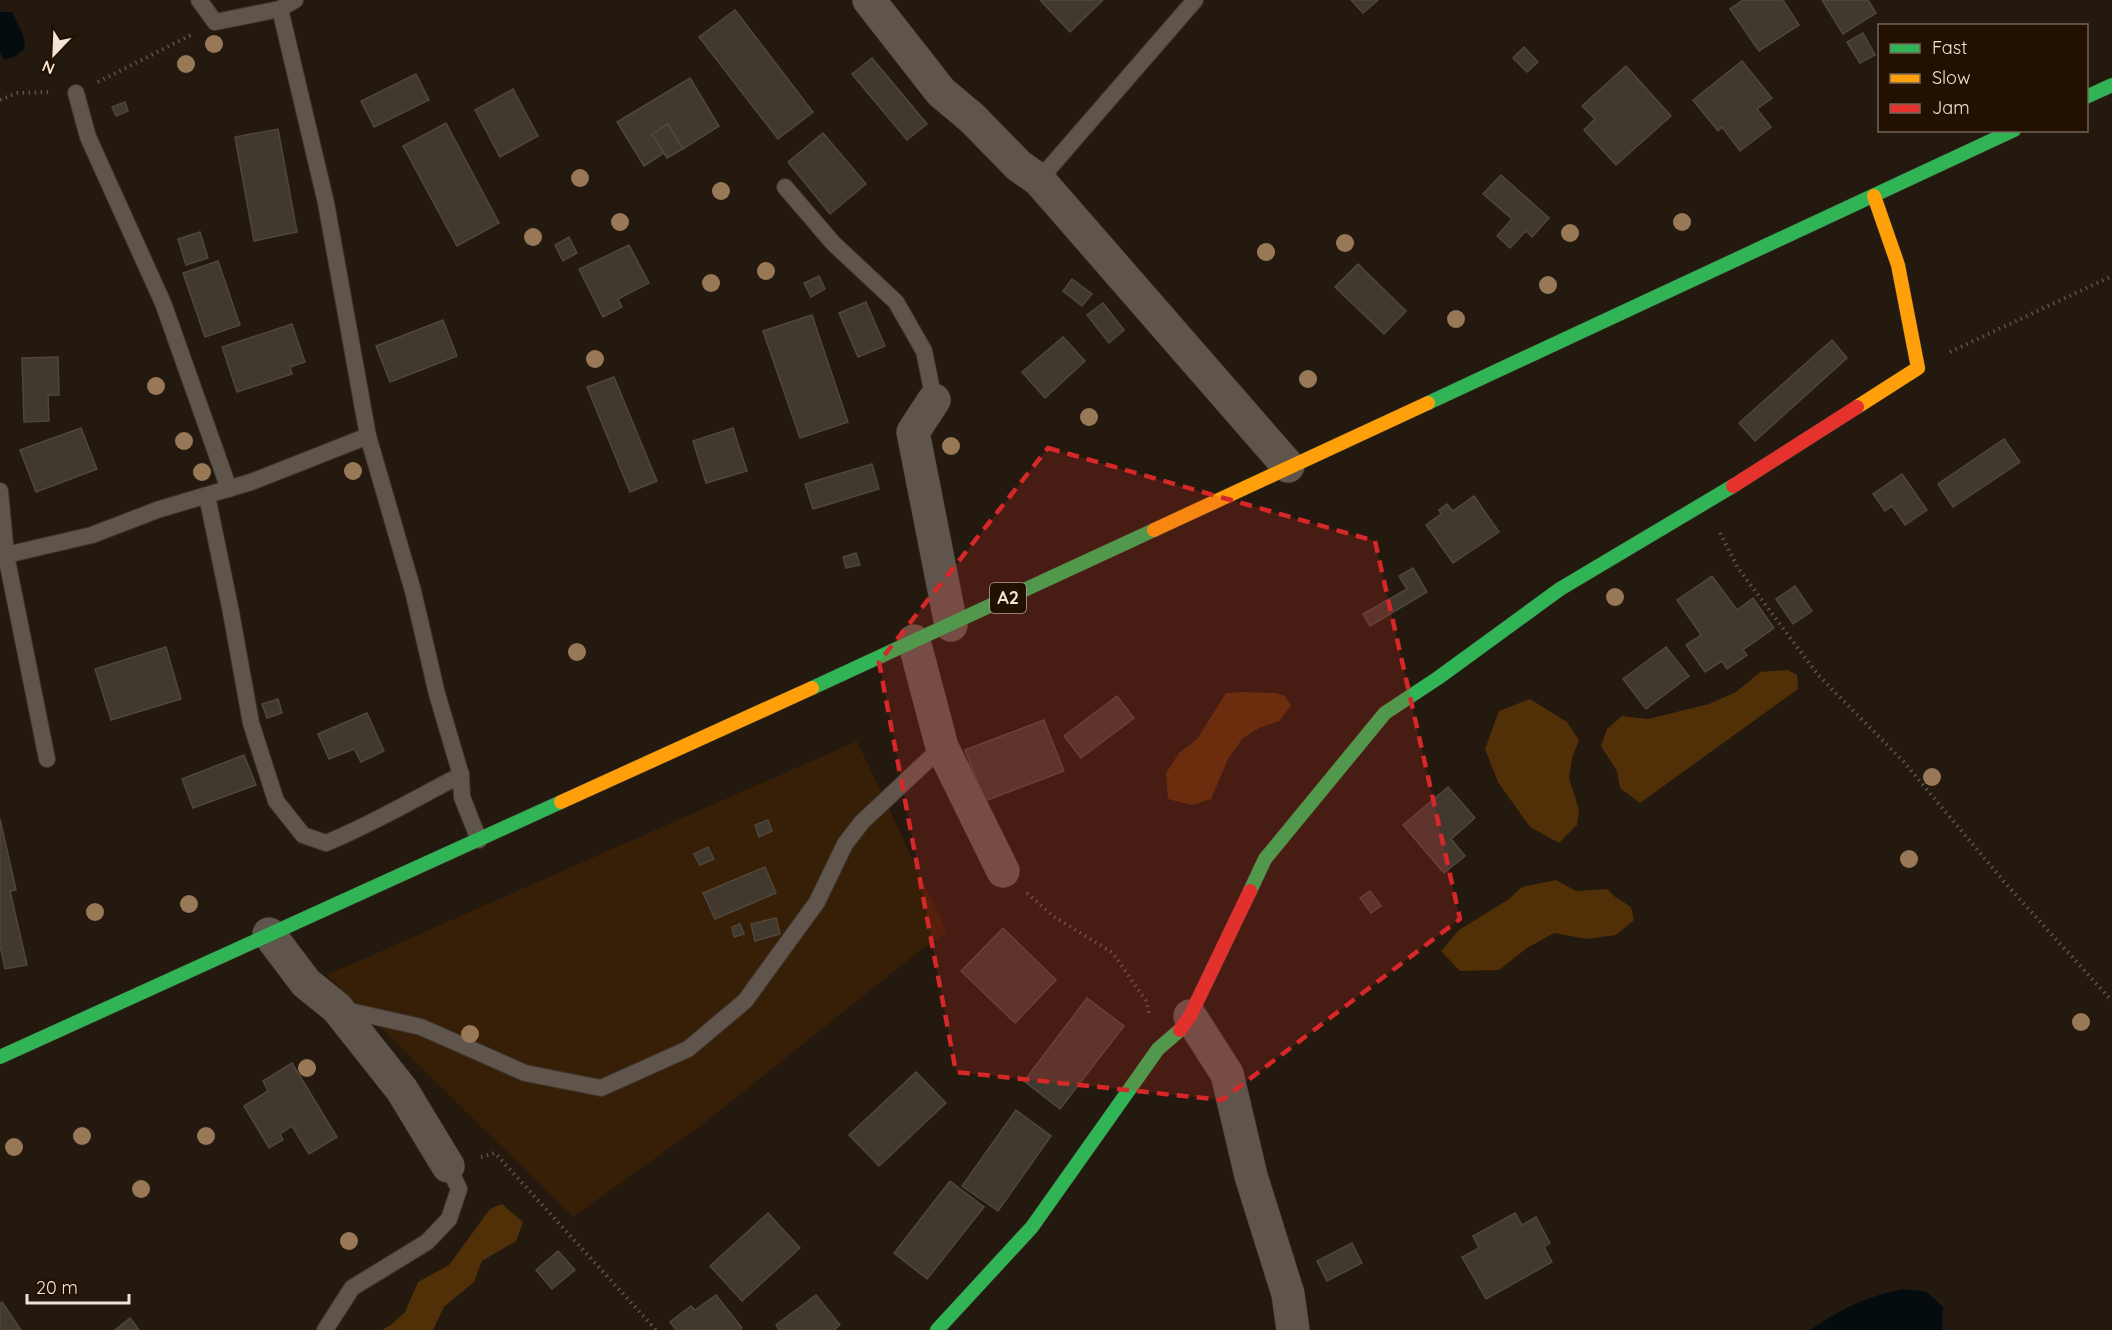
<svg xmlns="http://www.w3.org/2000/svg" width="2112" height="1330" font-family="Quicksand,sans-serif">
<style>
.built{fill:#361f06}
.green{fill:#512f07}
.water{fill:#040c10}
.building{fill:#41382e;stroke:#4f463c;stroke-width:1.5}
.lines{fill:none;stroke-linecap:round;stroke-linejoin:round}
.lane-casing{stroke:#3e352c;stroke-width:18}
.street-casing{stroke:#3e352c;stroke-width:34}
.fast-casing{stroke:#3e352c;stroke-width:15}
.slow-casing{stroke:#3e352c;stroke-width:15}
.jam-casing{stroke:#3e352c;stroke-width:15}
.path{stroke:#5d544b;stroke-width:4;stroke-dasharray:1.5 4.5;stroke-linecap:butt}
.lane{stroke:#5f554c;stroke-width:16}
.street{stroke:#5f554c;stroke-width:33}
.fast{stroke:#30b455;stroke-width:14}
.slow{stroke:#ff9f0a;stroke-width:14}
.jam{stroke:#e5322d;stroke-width:14}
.tree{fill:#997857}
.marked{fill:#d62828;fill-opacity:0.2;stroke:#d62828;stroke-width:4.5;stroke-dasharray:12 8;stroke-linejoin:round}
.labels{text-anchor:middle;stroke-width:5;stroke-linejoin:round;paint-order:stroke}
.shield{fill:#221000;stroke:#b3a496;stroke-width:1.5}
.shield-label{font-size:18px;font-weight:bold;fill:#f1e4d7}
</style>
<rect width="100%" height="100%" fill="#23190e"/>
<polygon class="built" points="857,741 947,932 912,957 703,1124 573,1217 327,975"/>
<g class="green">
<polygon points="1788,670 1797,675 1798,689 1640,803 1620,788 1617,771 1601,746 1607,729 1622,716 1648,719 1709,704 1736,692 1760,672"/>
<polygon points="1243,692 1276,693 1285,696 1291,706 1279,721 1259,728 1243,738 1228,759 1211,799 1192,805 1168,799 1166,773 1179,753 1197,739 1226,693"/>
<polygon points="1530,699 1567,722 1579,740 1572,758 1569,778 1579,810 1577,825 1559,843 1530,827 1498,782 1485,749 1499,711"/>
<polygon points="1556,880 1576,891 1607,889 1614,896 1631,907 1634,920 1616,935 1587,939 1554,933 1527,948 1499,970 1460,971 1441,951 1459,930 1509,899 1522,887"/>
<polygon points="502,1204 523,1222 516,1241 482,1261 474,1282 444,1307 433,1330 382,1330 391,1325 405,1312 418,1282 449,1265 490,1209"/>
</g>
<g class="water">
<polygon points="0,12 12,12 22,33 25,42 24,49 16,56 4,60 0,52"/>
<path d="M1904,1289L1927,1292L1943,1307L1942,1330H1810C1841,1309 1867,1296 1904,1289Z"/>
</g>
<g class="building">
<polygon points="1040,0 1103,0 1070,32"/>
<polygon points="1351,0 1378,0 1363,13"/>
<polygon points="1743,0 1783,0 1799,25 1759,51 1730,9"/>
<polygon points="1822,0 1868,0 1876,13 1843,34"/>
<polygon points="735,10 813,112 778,139 699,37"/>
<polygon points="1863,33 1875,55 1860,63 1847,42"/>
<polygon points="1524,47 1538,62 1527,72 1513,58"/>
<polygon points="872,58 927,124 907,140 852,74"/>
<polygon points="1742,61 1772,98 1757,109 1771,127 1740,151 1722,127 1718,131 1693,100"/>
<polygon points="1626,66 1671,116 1616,165 1584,130 1595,119 1582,106"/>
<polygon points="416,74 429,100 374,127 361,101"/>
<polygon points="690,78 719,126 683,149 668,124 652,134 664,153 644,166 617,122"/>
<polygon points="513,89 538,136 500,157 475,110"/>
<polygon points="125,102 128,111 116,116 112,107"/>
<polygon points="446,123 499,223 457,246 403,146"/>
<polygon points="668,124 683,149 667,158 652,134"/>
<polygon points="278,129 297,232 254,241 235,137"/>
<polygon points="823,133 866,184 830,214 788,162"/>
<polygon points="1501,175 1549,218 1532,237 1526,231 1510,248 1497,236 1512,219 1483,194"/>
<polygon points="200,232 208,258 186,265 178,239"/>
<polygon points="569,237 577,253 563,261 555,245"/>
<polygon points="629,245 649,283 618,299 622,307 603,317 579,269"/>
<polygon points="218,261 240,325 205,337 183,273"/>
<polygon points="1358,264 1406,311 1384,334 1335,287"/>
<polygon points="819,276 825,289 811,297 804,283"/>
<polygon points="1072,279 1092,294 1082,306 1063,291"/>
<polygon points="866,302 885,346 858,357 839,313"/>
<polygon points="1103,303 1124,330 1109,343 1087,315"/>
<polygon points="812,315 848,422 800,438 763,331"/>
<polygon points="443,320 457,356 390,382 376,346"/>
<polygon points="292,324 305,362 290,367 292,374 237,392 222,347"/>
<polygon points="1063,337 1085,361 1045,398 1022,372"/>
<polygon points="1832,340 1847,358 1755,441 1739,423"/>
<polygon points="58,357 59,395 48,395 49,421 24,422 22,358"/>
<polygon points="614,377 657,481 630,492 587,387"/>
<polygon points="81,428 97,469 36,492 20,450"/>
<polygon points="733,428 747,471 706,483 693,441"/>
<polygon points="2004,439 2020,462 1953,507 1938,484"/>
<polygon points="872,464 879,489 813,509 805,484"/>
<polygon points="1902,474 1927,510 1905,525 1892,506 1885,511 1873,494"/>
<polygon points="1474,496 1499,532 1453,563 1426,525 1441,514 1439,510 1447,504 1453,511"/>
<polygon points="856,553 860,565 846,568 843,557"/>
<polygon points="1413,568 1427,592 1370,626 1363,614 1407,589 1399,576"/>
<polygon points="1712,576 1737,610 1753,598 1774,628 1743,650 1747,655 1727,669 1722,661 1705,672 1686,645 1701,635 1677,600"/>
<polygon points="1795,586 1812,611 1793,624 1776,599"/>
<polygon points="166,647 181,699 111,720 95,669"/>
<polygon points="1666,647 1689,676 1646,709 1623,679"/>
<polygon points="1117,696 1134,718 1081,758 1064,736"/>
<polygon points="278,699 282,713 267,718 262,704"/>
<polygon points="367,713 384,751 361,762 354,749 329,759 318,734"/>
<polygon points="1044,720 1064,771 985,801 965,750"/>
<polygon points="244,755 256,785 193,808 182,779"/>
<polygon points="1448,787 1475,818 1451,839 1465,856 1444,873 1403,825"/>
<polygon points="0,819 16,890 10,891 27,965 5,969 0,945"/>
<polygon points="768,820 772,831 759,837 755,825"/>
<polygon points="708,847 714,859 700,865 694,854"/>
<polygon points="765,867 776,893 715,919 703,893"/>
<polygon points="1370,891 1381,906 1371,913 1360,898"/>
<polygon points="776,918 780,934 755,941 751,924"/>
<polygon points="740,924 744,934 734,937 732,927"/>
<polygon points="1003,928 1056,980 1015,1023 961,971"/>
<polygon points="1087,998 1124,1026 1060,1109 1024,1081"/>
<polygon points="292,1063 337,1137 309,1154 292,1126 280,1134 283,1140 269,1148 244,1106 268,1091 263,1081"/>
<polygon points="916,1072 946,1103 879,1166 849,1135"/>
<polygon points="1016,1110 1051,1136 998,1211 962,1186"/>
<polygon points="950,1181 984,1207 927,1279 894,1253"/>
<polygon points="768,1213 800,1248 742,1301 710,1266"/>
<polygon points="1515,1213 1522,1225 1536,1217 1550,1243 1544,1247 1552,1262 1486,1299 1462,1257 1479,1248 1473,1236"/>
<polygon points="1352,1243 1362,1263 1327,1281 1317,1261"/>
<polygon points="558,1251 575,1270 552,1289 536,1270"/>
<polygon points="716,1295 742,1328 740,1330 676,1330 670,1322 691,1306 695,1310"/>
<polygon points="816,1295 840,1325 834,1330 779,1330 776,1325"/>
<polygon points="2,1302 21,1330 0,1330 0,1303"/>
<polygon points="130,1318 139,1330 115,1330"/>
</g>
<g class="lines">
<g class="lane-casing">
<g id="lane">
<polyline points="199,0 215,22 280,9"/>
<polyline points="295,0 280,9 326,203 368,436"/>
<polyline points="76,93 88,137 163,303 229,489"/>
<polyline points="1039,180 1195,0"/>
<polyline points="785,187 833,243 896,302 924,351 934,400"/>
<polyline points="0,491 6,555 92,535 157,510 251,482 368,436 413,591 437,694 461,775"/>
<path d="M207,496L230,607L251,723L276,801L303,835L326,843C373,824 416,798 461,775L462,797L479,840"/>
<polyline points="6,555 47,759"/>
<polyline points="341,1009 421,1027 525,1073 601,1088 688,1049 745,1001 817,902 845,844 862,822 942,747"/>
<polyline points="325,1330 352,1288 427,1242 449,1219 459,1189 448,1166"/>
</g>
</g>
<g class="street-casing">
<g id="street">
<polyline points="869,0 941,92 972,118 1019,166 1039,180 1288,466"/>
<polyline points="934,400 913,432 951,625"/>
<polyline points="914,641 942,747 1003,871"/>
<polyline points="269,934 306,983 337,1008 402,1090 448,1166"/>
<polyline points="1190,1016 1227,1074 1251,1176 1288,1294 1293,1330"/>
</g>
</g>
<g class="fast-casing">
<g id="fast">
<polyline points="2086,97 2112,85"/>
<polyline points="1428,403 2014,130"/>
<polyline points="812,688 1154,530"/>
<polyline points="1250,891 1265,859 1385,713 1438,678 1560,589 1733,486"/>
<polyline points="0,1057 561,802"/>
<polyline points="937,1330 1032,1227 1158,1049 1180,1030"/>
</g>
</g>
<g class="slow-casing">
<g id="slow">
<polyline points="1857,407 1918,368 1898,265 1874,196"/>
<polyline points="1154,530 1428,403"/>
<polyline points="561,802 812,688"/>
</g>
</g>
<g class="jam-casing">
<g id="jam">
<polyline points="1733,486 1857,407"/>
<polyline points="1180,1030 1190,1016 1250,891"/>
</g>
</g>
<g class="path">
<polyline points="98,82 193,34"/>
<polyline points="0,100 17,93 51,92"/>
<polyline points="1950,352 2112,276"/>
<polyline points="1720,533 1738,568 1818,675 1903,761 2006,884 2112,1001"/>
<polyline points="1027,893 1053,916 1113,953 1146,1001 1149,1013"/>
<polyline points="481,1157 495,1153 656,1330"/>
</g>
<use href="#lane" class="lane"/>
<use href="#street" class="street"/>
<use href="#fast" class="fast"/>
<use href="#slow" class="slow"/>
<use href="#jam" class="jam"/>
</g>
<g class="tree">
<circle cx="214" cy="44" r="9"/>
<circle cx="186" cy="64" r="9"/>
<circle cx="580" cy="178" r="9"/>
<circle cx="721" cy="191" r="9"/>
<circle cx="620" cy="222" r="9"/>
<circle cx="1682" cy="222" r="9"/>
<circle cx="1570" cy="233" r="9"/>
<circle cx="533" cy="237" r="9"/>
<circle cx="1345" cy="243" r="9"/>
<circle cx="1266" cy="252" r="9"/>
<circle cx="766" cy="271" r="9"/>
<circle cx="711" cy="283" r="9"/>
<circle cx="1548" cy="285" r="9"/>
<circle cx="1456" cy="319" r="9"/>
<circle cx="595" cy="359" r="9"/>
<circle cx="1308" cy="379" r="9"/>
<circle cx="156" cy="386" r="9"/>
<circle cx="1089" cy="417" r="9"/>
<circle cx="184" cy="441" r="9"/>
<circle cx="951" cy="446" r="9"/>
<circle cx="353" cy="471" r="9"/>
<circle cx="202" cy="472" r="9"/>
<circle cx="1615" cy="597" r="9"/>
<circle cx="577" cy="652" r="9"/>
<circle cx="1932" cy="777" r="9"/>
<circle cx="1909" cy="859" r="9"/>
<circle cx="189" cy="904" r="9"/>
<circle cx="95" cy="912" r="9"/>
<circle cx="2081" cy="1022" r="9"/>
<circle cx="470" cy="1034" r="9"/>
<circle cx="307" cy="1068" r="9"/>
<circle cx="82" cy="1136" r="9"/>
<circle cx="206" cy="1136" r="9"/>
<circle cx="14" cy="1147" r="9"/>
<circle cx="141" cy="1189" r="9"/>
<circle cx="349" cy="1241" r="9"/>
</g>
<path class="marked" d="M1048,448L1375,541L1460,919L1222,1100L956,1072L879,662Z"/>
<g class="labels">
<rect class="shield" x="990" y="583" width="36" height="30" rx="4.5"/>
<g class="shield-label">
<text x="1008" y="604">A2</text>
</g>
</g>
<rect x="1878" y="24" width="210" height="108" fill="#221000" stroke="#756556" stroke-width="1.5"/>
<rect x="1890" y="44" width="30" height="9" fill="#30b455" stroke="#756556" stroke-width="1.5"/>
<text x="1932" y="54" font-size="18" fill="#f1e4d7">Fast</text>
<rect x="1890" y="74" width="30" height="9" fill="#ff9f0a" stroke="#756556" stroke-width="1.5"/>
<text x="1932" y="84" font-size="18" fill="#f1e4d7">Slow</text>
<rect x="1890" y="104" width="30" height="9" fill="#e5322d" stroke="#756556" stroke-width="1.5"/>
<text x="1932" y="114" font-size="18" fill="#f1e4d7">Jam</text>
<g transform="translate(54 54) rotate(203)" stroke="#221000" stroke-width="4.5" paint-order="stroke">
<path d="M0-4.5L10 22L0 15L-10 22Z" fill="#f1e4d7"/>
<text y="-9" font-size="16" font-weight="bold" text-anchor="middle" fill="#f1e4d7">N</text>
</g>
<path d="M27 1294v9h102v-9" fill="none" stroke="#f1e4d7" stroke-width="3"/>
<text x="36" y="1294" font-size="18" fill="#f1e4d7" stroke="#221000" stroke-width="4.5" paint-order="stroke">20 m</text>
</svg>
